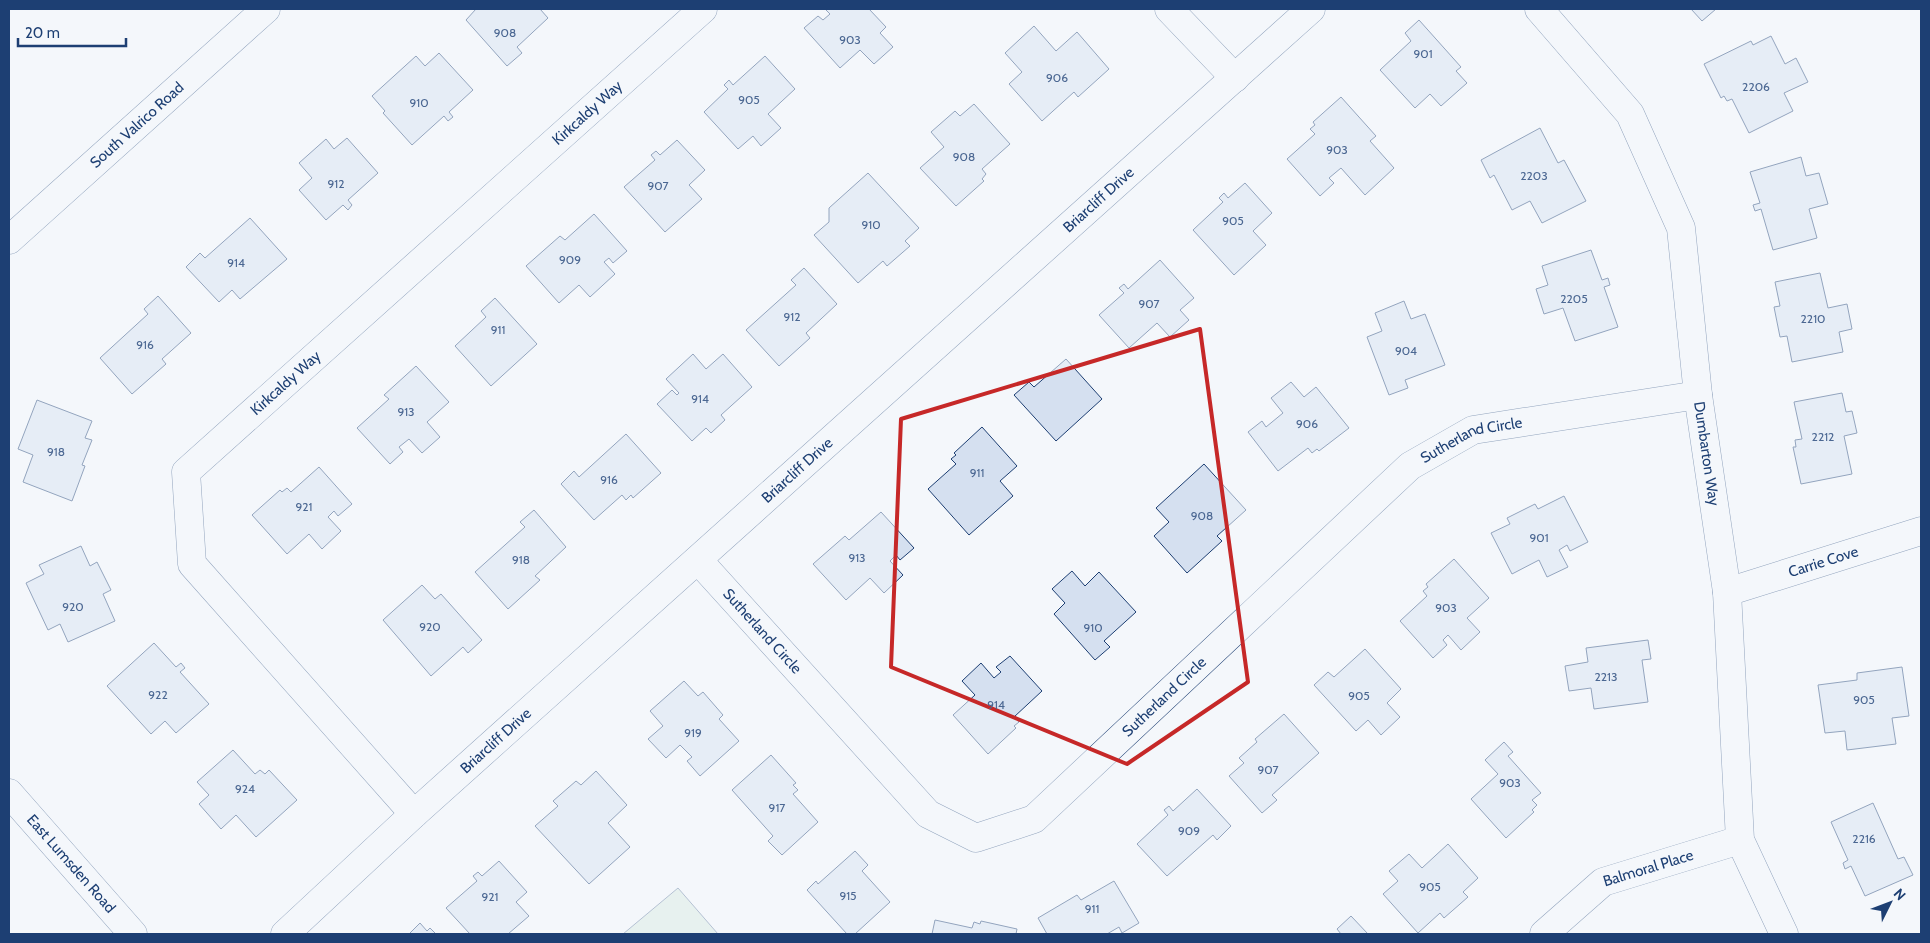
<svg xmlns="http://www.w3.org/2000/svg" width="1930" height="943" font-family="Cabin,sans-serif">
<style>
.green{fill:#d7e8df;stroke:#687fa3}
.building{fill:#d5e0f0;stroke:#1d3f73}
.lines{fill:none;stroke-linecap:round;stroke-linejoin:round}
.street-casing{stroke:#1d3f73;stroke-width:29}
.secondary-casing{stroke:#1d3f73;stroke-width:29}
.street{stroke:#f4f7fb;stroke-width:28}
.secondary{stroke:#f4f7fb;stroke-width:28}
.marked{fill:none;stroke:#c62828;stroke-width:4;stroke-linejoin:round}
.labels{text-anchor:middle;stroke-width:4;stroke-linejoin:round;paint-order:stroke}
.number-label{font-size:12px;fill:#4b6792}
.street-label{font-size:15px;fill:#1d3f73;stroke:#f4f7fb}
</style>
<rect width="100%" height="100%" fill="#f4f7fb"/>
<polygon class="green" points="678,888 718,934 623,934"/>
<g class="building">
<polygon points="476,9 540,9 548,18 517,47 522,53 507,66 466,20"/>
<polygon points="825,9 869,9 886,27 880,33 893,47 874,64 860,50 840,68 804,28 818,16 823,20 830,14"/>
<polygon points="1691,9 1716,9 1702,21"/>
<polygon points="1419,20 1461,67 1456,71 1467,83 1441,106 1430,94 1415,108 1380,70 1411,41 1405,33"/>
<polygon points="1034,26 1056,51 1077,32 1109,69 1078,97 1074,92 1042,121 1009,84 1022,72 1005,53"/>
<polygon points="1771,36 1785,64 1796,58 1808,82 1784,93 1793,111 1749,133 1732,99 1727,101 1724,96 1721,98 1704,64 1751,41 1753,45"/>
<polygon points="439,53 473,90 449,112 453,117 448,121 444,116 412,145 383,113 385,111 372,96 416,56 425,66"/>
<polygon points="765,56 795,89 768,114 781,128 761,146 753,136 738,149 704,112 728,89 724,85 729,80 733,85"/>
<polygon points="1341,97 1376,136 1370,141 1394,168 1365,195 1341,168 1329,178 1334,183 1320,196 1287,159 1315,134 1310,129 1315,125 1313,122"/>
<polygon points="974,104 1010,144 982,169 986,174 982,179 984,181 956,206 920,168 944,147 931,132 955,111 960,116"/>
<polygon points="1540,128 1558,163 1564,160 1586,201 1542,223 1530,201 1512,210 1494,175 1490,178 1481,160"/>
<polygon points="347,138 378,173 348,200 352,205 348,210 343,205 326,220 299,190 312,178 299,163 326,139 334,149"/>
<polygon points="677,140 705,170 689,185 702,199 665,232 624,187 655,160 651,155 656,151 660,155"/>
<polygon points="1801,157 1806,176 1819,173 1828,204 1809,209 1817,238 1773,250 1761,209 1755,211 1753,205 1760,203 1750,172"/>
<polygon points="868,173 919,228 905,241 910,246 887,266 883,261 858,283 814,235 829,222 829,208"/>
<polygon points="1245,183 1272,213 1253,231 1266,245 1234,275 1193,230 1223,202 1219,198 1224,193 1228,198"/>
<polygon points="594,214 627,251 613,263 609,258 604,262 615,274 590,297 579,285 559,303 526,266 560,236 565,240"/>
<polygon points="250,218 287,259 240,299 232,290 219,302 186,267 200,253 205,258"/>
<polygon points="1591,250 1602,280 1608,278 1610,285 1604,287 1618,327 1575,341 1563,308 1544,314 1536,289 1548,285 1542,266"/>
<polygon points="1160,260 1194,298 1180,310 1189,320 1170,337 1157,323 1129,348 1099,315 1124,293 1119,288 1124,284 1128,289"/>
<polygon points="804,268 837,304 806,333 810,338 779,366 746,330 796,285 791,280"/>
<polygon points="1820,273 1828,308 1847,304 1852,329 1839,332 1843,352 1792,362 1787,336 1780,337 1774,307 1780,306 1775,282"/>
<polygon points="158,296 191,333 162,359 166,364 132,394 100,358 148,314 144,309"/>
<polygon points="495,298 537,344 491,386 455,346 486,317 481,311"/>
<polygon points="1404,301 1411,319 1425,314 1445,365 1405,380 1408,388 1389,395 1367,337 1382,331 1375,313"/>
<polygon points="693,354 706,369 723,354 752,387 721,415 725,420 711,433 706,428 692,441 657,404 672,390 677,395 679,393 666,379"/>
<polygon points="1066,359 1102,399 1056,441 1014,395 1029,382 1034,387"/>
<polygon points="416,366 449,402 427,422 440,437 422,453 409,439 399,447 403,452 390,464 357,428 389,399 384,395"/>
<polygon points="1291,382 1304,397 1316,387 1349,428 1319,451 1317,449 1312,453 1308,448 1278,471 1248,432 1262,421 1266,427 1283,413 1271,398"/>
<polygon points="1842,393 1846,412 1852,411 1857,433 1844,436 1852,474 1801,484 1793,447 1796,447 1795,440 1802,439 1794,402"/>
<polygon points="37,400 92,421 85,438 92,440 82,465 85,466 72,501 23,482 33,455 18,449"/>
<polygon points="982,427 1017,466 1000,481 1013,496 969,535 928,489 956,464 951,459 956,455 954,453"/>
<polygon points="626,434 661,473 633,498 631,495 626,500 622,495 594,520 561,484 574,471 579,477"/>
<polygon points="1204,464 1246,510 1217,536 1222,541 1187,573 1154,536 1169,522 1156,508"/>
<polygon points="319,467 352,504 338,516 334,511 328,517 341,531 322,549 309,534 287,554 252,515 280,490 282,492 287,488 291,492"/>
<polygon points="1564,496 1588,542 1570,551 1567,545 1559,550 1568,567 1547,577 1539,560 1512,574 1491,533 1510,524 1507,518 1535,504 1538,509"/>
<polygon points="534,510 566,547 535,576 540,580 508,609 475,572 525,527 520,522"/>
<polygon points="881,512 914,548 900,560 896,555 890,561 903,575 884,593 870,578 846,600 813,564 845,536 849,540"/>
<polygon points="81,546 90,566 97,562 111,590 103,594 115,621 68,642 60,624 48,630 26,583 44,574 39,565"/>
<polygon points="1454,559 1489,598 1467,618 1480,632 1461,650 1448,635 1443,640 1447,645 1433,658 1400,621 1427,596 1423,591 1428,587 1426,584"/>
<polygon points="1072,571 1085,586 1099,572 1136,612 1104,641 1110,647 1095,660 1054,614 1065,603 1052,589"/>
<polygon points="422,585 435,599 441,594 482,640 468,653 463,647 431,676 383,620"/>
<polygon points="1648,640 1651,659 1642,660 1648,702 1594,709 1591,688 1569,691 1565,666 1588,662 1586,648"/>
<polygon points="154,643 176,667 181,663 185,668 180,672 209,704 176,733 165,721 151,734 107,686"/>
<polygon points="1365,649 1401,689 1387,703 1400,717 1381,735 1368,720 1356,731 1314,685 1328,672 1334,677"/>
<polygon points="1010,656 1042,691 1014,717 1019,722 1014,726 1016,728 988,754 953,715 975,695 962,681 981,663 994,678 1001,672 996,667"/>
<polygon points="1902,667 1909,716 1892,718 1896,744 1847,750 1845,731 1825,733 1818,685 1857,680 1857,673"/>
<polygon points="684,681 698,696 703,692 723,715 719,719 739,741 700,776 687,761 692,757 680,745 666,758 648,739 663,726 650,711"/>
<polygon points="1284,714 1319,753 1272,795 1277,800 1262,813 1229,776 1244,763 1239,758 1257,742 1255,739"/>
<polygon points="1504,742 1513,752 1508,756 1541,793 1532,800 1537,805 1532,810 1534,812 1506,838 1471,799 1498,774 1485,760"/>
<polygon points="233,750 255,774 260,770 265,774 269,770 297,800 256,837 236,815 221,829 199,804 209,795 197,782"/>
<polygon points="771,755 796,783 793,785 798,790 793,794 818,822 782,855 768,841 773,836 732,790"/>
<polygon points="596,771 627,805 608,823 630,847 589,884 535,826 558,806 553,801 576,781 581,785"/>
<polygon points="1197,789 1231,826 1217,840 1213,835 1167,876 1137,844 1168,815 1164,810 1169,806 1173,811"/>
<polygon points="1873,803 1898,859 1904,857 1913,875 1865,896 1851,866 1845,869 1843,863 1848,860 1831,822"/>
<polygon points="1448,844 1478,878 1463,892 1468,897 1444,918 1440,913 1418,933 1383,894 1398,881 1389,871 1409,854 1422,868"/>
<polygon points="855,851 868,865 862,871 890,902 855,934 847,934 807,890 816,881 818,884"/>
<polygon points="499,861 527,892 516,902 529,916 508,934 470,934 446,908 477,881 473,876 478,872 482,876"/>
<polygon points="1114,881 1139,923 1122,933 1119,927 1107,934 1047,934 1038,918 1077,895 1081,900"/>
<polygon points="1351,916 1368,934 1341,934 1337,929"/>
<polygon points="935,920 972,928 974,922 980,924 981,921 1017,929 1016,934 932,934"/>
<polygon points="420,923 427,931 430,928 436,934 409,934"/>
</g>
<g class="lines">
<g class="street-casing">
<g id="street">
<polyline points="1169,9 1235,78"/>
<path id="s1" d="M1539,9L1630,114L1681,228L1698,395L1727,592L1740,840L1784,934"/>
<path id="s2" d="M698,560L928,814L976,838L1034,819L1410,466L1473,430L1698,395"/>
<path id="s3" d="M1727,592L1921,531"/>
<path id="s4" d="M414,814L192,564L186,472L703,9"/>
<path id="s5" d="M285,934L414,814L1311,9"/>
<path id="s6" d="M1544,934L1603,882L1740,840"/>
</g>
</g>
<g class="secondary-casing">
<g id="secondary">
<path id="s7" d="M9,240L266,9"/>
<path id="s8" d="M9,793L133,934"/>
</g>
</g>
<use href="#street" class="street"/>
<use href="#secondary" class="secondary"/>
</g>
<path d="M0 0H1930V943H0ZM1200,329L1248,682L1127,764L891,667L901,419Z" fill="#f4f7fb" fill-opacity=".55" fill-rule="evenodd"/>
<path class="marked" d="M1200,329L1248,682L1127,764L891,667L901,419Z"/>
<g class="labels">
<g class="number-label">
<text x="505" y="37">908</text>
<text x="850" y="44">903</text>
<text x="1423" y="58">901</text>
<text x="1057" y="82">906</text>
<text x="1756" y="91">2206</text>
<text x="749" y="104">905</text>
<text x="419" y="107">910</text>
<text x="1337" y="154">903</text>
<text x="964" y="161">908</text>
<text x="1534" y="180">2203</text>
<text x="336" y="188">912</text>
<text x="658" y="190">907</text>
<text x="1233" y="225">905</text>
<text x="871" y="229">910</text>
<text x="570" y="264">909</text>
<text x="236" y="267">914</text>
<text x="1574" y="303">2205</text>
<text x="1149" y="308">907</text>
<text x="792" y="321">912</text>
<text x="1813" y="323">2210</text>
<text x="498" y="334">911</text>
<text x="145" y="349">916</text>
<text x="1406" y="355">904</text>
<text x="700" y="403">914</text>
<text x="406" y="416">913</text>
<text x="1307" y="428">906</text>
<text x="1823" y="441">2212</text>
<text x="56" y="456">918</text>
<text x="977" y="477">911</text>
<text x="609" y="484">916</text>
<text x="304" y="511">921</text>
<text x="1202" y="520">908</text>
<text x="1539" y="542">901</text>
<text x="857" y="562">913</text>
<text x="521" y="564">918</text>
<text x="73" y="611">920</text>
<text x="1446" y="612">903</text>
<text x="430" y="631">920</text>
<text x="1093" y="632">910</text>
<text x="1606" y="681">2213</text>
<text x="158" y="699">922</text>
<text x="1359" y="700">905</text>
<text x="1864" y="704">905</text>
<text x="996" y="709">914</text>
<text x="693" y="737">919</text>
<text x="1268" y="774">907</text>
<text x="1510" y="787">903</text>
<text x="245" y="793">924</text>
<text x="777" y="812">917</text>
<text x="1189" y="835">909</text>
<text x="1864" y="843">2216</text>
<text x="1430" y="891">905</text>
<text x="848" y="900">915</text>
<text x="490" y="901">921</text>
<text x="1092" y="913">911</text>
</g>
<g class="street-label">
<text dy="5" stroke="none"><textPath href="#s4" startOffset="965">Kirkcaldy Way</textPath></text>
<text dy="5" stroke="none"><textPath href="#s7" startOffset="172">South Valrico Road</textPath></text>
<text dy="5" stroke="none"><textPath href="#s5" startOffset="1096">Briarcliff Drive</textPath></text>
<text dy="5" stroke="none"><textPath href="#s4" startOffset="560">Kirkcaldy Way</textPath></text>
<text dy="5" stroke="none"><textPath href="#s2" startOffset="1041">Sutherland Circle</textPath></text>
<text dy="5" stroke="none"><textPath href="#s1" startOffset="491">Dumbarton Way</textPath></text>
<text dy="5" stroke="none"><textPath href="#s5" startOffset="691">Briarcliff Drive</textPath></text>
<text dy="5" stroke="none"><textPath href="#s3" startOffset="101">Carrie Cove</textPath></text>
<text dy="5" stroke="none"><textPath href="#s2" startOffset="96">Sutherland Circle</textPath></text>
<text dy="5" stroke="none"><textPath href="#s2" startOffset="636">Sutherland Circle</textPath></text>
<text dy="5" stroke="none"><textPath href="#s5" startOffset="286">Briarcliff Drive</textPath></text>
<text dy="5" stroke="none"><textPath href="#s8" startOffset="94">East Lumsden Road</textPath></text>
<text dy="5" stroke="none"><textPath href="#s6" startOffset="126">Balmoral Place</textPath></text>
</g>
</g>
<rect width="1930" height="943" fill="none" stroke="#1d3f73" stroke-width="20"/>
<g transform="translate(1890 903) rotate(48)" stroke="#f4f7fb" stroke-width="4" paint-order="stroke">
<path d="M0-4L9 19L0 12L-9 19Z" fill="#1d3f73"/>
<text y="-8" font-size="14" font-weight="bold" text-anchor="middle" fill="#1d3f73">N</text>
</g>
<path d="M18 38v8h108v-8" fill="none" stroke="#1d3f73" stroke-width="2.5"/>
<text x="25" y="38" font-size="15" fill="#1d3f73" stroke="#f4f7fb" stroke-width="4" paint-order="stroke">20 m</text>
</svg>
